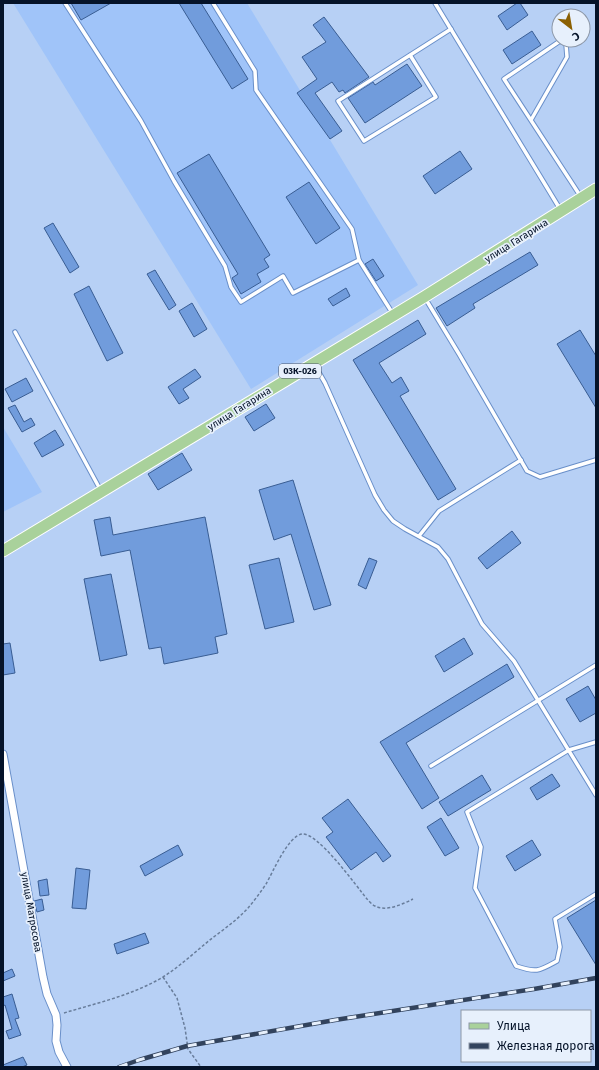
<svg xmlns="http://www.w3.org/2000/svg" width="599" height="1070" font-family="'Fira Sans',sans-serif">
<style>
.built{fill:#a0c4f9}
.building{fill:#719cdc;stroke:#395d93}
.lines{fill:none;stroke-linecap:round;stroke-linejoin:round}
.lane-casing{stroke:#698fc9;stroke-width:5.5}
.street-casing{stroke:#698fc9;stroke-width:9}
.primary-casing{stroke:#fff;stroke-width:13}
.path{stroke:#687d9b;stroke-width:1.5;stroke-dasharray:3 2;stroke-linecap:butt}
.lane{stroke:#fff;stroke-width:3.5}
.street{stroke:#fff;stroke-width:7}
.primary{stroke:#a9d19b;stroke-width:11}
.rail-casing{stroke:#32435d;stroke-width:4.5}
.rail{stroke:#e7f0fc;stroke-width:3;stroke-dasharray:9;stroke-linecap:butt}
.labels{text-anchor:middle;stroke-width:3.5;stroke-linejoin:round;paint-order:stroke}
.shield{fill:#e7f0fc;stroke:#495568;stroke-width:1}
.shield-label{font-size:9px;font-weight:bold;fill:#051329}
.street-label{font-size:10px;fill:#051329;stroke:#e7f0fc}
</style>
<rect width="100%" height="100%" fill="#b7d0f5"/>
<g class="built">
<polygon points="13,3 247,3 418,285 251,389"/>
<polygon points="3,427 42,492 3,512"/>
</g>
<g class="building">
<polygon points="71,3 111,3 81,20"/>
<polygon points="179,3 201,3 248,79 232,89"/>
<polygon points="517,3 520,3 528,15 507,30 498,16"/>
<polygon points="324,17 369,77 345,93 343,90 339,92 332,82 315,93 342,131 330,139 297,93 317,79 302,57 326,42 313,25"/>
<polygon points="532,31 541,45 512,64 503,50"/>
<polygon points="407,64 422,86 365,123 348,98 373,82 375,85"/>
<polygon points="460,151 472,169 435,194 423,176"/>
<polygon points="209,154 270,255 264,259 269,267 257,274 261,282 241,294 232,278 238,274 177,173"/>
<polygon points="309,182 340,228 316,244 286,197"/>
<polygon points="53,223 79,267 70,273 44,228"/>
<polygon points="530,252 538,265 473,304 475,308 447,326 436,308"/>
<polygon points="373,259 384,276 376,281 365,264"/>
<polygon points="155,270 176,305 169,310 147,274"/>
<polygon points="89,286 123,353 107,361 74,294"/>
<polygon points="346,288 350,296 333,306 328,299"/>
<polygon points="192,303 207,329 194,337 179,311"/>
<polygon points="418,320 426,334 379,363 392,383 401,377 409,391 400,396 456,489 438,500 353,360"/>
<polygon points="580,330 596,356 596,408 557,344"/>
<polygon points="195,369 201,377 183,389 189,398 179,404 168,387"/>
<polygon points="26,378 33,391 12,402 5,389"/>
<polygon points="266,404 275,418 254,431 245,417"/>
<polygon points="15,405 24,422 31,418 35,425 22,432 8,408"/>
<polygon points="55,430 64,445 42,457 34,443"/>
<polygon points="182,453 192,470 158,490 148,474"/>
<polygon points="293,480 331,605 314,610 291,534 274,540 259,490"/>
<polygon points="110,517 113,535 205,517 227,634 215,637 218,653 164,664 161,647 149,649 130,550 101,556 94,520"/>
<polygon points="512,531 521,543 487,569 478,558"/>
<polygon points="279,558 294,622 265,629 249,565"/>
<polygon points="369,558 377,561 366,589 358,585"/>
<polygon points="111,574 127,655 100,661 84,579"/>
<polygon points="464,638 473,654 444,672 435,656"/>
<polygon points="10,643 15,673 3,675 3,644"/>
<polygon points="507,664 514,677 406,743 439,798 422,809 380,742"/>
<polygon points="588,686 596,700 596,713 580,722 566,699"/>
<polygon points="552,774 560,786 537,800 530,788"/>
<polygon points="482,775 491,790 448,816 439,802"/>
<polygon points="348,799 391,856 383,862 376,852 351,870 326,837 333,832 322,818"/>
<polygon points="441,818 459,848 445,856 427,827"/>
<polygon points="532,840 541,855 515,871 506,856"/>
<polygon points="178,845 183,855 145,876 140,866"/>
<polygon points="76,868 90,870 86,909 72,908"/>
<polygon points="47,879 49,895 40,896 38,881"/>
<polygon points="42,899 44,910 37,912 34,901"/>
<polygon points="596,900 596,965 567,918"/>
<polygon points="145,933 149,943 117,954 114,944"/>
<polygon points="12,969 15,976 3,981 3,973"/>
<polygon points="12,994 19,1018 15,1019 21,1035 9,1039 6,1031 12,1029 5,1005 3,1006 3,997"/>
<polygon points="23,1057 27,1065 22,1067 3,1067 3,1065"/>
</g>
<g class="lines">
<g class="lane-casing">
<g id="lane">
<polyline points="65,3 141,121 174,181 225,266 231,287 241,302 283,276 293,293 359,260"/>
<polyline points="213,3 255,71 256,90 352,229 359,260 393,314"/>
<polyline points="435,3 560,209"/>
<polyline points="410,55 436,97 364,141 338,101 451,29"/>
<polyline points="531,120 567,57 566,44 560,41 504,79 581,197"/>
<polyline points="425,298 459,354 527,471 540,477 596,460"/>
<polyline points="15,332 101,491"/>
<polyline points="314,364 325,383 375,495 384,510 393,521 405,529 438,547 448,559 482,624 514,661 596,795"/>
<polyline points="419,536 439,511 521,460"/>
<path d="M596,742L569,750L467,812L481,847L475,888L516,966C537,973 539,971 557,961L560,947L555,919L596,894"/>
<polyline points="431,766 596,665"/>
</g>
</g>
<g class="street-casing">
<polyline id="street" points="3,754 43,977 47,994 56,1015 57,1025 56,1041 59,1052 67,1067"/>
</g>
<g class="primary-casing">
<polyline id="primary" points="3,551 424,297 596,189"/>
</g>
<g class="path">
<polyline points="163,977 177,998 185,1028 188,1049 201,1067"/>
<path d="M64,1013C97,1003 133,995 163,977C182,965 198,949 215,936C227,927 238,919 248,908C254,901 260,893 266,884C273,872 288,836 302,834C318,832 357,887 367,899C369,901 372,905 375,906C386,912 403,904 413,899"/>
</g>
<use href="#lane" class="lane"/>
<use href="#street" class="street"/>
<use href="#primary" class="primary"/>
<g class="rail-casing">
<polyline id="rail" points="119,1067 139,1060 187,1046 335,1020 534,989 596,978"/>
</g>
<use href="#rail" class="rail"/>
</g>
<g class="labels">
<rect class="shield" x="279" y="364" width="42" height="14" rx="3"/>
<g class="shield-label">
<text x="300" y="374">03К-026</text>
</g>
<g class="street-label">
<text transform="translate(516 240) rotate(-32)" y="4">улица Гагарина</text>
<text transform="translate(239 408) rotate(-32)" y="4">улица Гагарина</text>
<text transform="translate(32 912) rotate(80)" y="4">улица Матросова</text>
</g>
</g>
<rect width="599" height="1070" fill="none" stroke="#051329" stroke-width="8"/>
<rect x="461" y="1010" width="130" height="52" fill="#e7f0fc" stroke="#8d98a8"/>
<rect x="469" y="1023" width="20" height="6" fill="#a9d19b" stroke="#8d98a8"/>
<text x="497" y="1030" font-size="12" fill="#051329">Улица</text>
<rect x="469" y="1043" width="20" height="6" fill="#32435d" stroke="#8d98a8"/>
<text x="497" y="1050" font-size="12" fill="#051329">Железная дорога</text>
<g transform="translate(571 28) rotate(149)"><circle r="19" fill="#e7f0fc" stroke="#8d98a8"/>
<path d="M0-3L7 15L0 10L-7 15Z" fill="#8b6002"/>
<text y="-6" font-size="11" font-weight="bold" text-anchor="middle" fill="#051329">С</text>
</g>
</svg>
